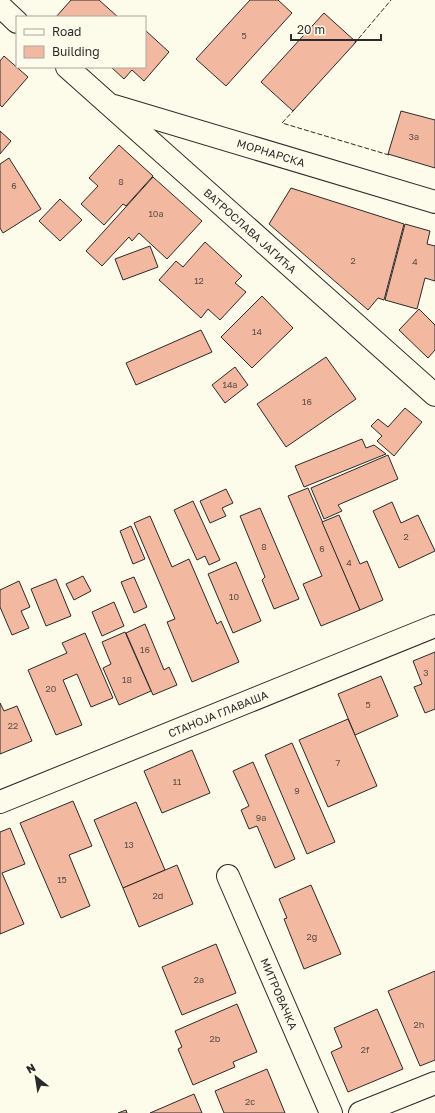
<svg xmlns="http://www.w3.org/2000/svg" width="435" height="1113" font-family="'Golos Text',sans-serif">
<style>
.building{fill:#f2b8a0;stroke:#2b2b2b}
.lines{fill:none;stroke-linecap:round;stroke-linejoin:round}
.street-casing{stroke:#2b2b2b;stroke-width:24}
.street{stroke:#fdfbea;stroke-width:22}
.fence{stroke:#2b2b2b;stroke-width:1;stroke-dasharray:5 2;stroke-linecap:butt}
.labels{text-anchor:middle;stroke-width:3;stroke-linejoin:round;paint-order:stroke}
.number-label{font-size:9px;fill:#5d4e48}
.street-label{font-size:11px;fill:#2b2b2b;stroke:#fdfbea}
</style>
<rect width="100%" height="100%" fill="#fdfbea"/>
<g class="building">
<polygon points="71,0 99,0 118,17 56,17"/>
<polygon points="250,0 278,0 292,13 226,86 196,59"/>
<polygon points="324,13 356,42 293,111 261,82"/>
<polygon points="145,30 169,52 144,81 132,70 124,79 111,67 145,67"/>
<polygon points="4,56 28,77 2,107 0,105 0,61"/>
<polygon points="401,111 435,120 435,168 388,154"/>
<polygon points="0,131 11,141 0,154"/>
<polygon points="119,145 153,176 126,206 123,204 104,225 81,204 98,186 89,178"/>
<polygon points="9,158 41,209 3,233 0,228 0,164"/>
<polygon points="153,177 202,221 167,259 139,233 132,241 129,237 102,266 86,251"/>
<polygon points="291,188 404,224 384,300 378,298 368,310 269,224"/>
<polygon points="60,199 82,220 60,241 39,221"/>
<polygon points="405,224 430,231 427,244 435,246 435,281 425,278 417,309 385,300"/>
<polygon points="205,242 242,276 235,283 246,292 220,320 208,309 201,318 159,280 176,261 183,267"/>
<polygon points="150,246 158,267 123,280 115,259"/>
<polygon points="262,296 293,328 252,368 221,337"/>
<polygon points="419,309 435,325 435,350 428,358 399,330"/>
<polygon points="201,330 212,352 136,385 126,363"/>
<polygon points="326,357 356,399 286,447 257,404"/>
<polygon points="235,367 248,385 225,403 212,385"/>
<polygon points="405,408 422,422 394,456 377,441 382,436 371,426 378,419 388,427"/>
<polygon points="362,439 366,448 374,445 386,454 304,487 295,466"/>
<polygon points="388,455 398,479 338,505 342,511 324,519 311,488"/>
<polygon points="308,488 360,610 321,626 303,584 322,576 288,496"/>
<polygon points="226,489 233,503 222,508 226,516 210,523 200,501"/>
<polygon points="193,501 220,560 209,565 205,556 197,560 174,510"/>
<polygon points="392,502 401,523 418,515 435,551 399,568 373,511"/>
<polygon points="260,508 299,599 274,609 262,580 265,577 240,516"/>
<polygon points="339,515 360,564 367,561 383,600 360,610 322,522"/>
<polygon points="150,516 172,567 189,559 217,624 221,621 239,662 192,682 167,622 175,619 134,523"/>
<polygon points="131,526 145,559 133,564 120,531"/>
<polygon points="236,562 261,621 233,633 208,574"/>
<polygon points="83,576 91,591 74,600 66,584"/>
<polygon points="134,577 147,607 134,613 121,582"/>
<polygon points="56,579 71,616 46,626 31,589"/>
<polygon points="19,581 30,607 21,611 29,628 12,635 0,607 0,590"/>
<polygon points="114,602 124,626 102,636 92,612"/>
<polygon points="145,624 164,670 169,667 177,685 153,695 126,633"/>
<polygon points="125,632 151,691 119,705 103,668 111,664 102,642"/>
<polygon points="85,633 113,698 91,707 77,674 63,680 82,725 56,735 28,670 67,653 62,643"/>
<polygon points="435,652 435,709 425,713 414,687 422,684 413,661"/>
<polygon points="381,676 398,716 355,735 338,694"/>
<polygon points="0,703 4,711 17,706 32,741 0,754"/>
<polygon points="348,719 377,786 328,807 299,740"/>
<polygon points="292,743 335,842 307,854 265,755"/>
<polygon points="192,750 210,793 162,813 144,771"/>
<polygon points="253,762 295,859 275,868 257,826 249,829 241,810 249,806 233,771"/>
<polygon points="73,801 92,846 69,855 90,906 61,918 20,823"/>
<polygon points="136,802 165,870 123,888 94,820"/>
<polygon points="10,828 25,864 2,873 24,924 0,934 0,832"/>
<polygon points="177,865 193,904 139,927 123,888"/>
<polygon points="311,885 341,954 304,969 284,919 287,918 279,899"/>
<polygon points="216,944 236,993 182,1015 162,967"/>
<polygon points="435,971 435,1060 420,1066 388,991"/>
<polygon points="237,1004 257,1052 233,1062 235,1067 193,1085 178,1049 182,1047 175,1031"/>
<polygon points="377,1009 403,1069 348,1092 331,1052 342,1047 334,1028"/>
<polygon points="267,1069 285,1113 224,1113 215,1091"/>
<polygon points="194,1094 202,1113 150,1113"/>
<polygon points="126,1110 127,1113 118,1113"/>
</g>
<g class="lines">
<g class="street-casing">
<g id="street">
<polyline points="0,6 17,22"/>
<polyline points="67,67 435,395"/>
<polyline points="114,106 435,202"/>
<polyline points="0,802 435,626"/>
<polyline points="228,876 331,1113"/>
<polyline points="360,1113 435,1083"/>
</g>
</g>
<use href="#street" class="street"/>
<g class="fence">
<polyline points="354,44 391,0"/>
<polyline points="295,109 282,123 389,155"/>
</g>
</g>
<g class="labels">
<g class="number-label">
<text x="244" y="39">5</text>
<text x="414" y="140">3a</text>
<text x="121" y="185">8</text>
<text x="14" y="189">6</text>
<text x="156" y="217">10a</text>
<text x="353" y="264">2</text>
<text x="415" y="265">4</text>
<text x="199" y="284">12</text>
<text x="257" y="335">14</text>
<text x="230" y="388">14a</text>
<text x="307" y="405">16</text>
<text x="406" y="540">2</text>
<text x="264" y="550">8</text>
<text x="322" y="552">6</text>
<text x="349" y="566">4</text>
<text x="234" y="600">10</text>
<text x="145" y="653">16</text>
<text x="426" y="676">3</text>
<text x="127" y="683">18</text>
<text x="51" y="692">20</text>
<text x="368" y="708">5</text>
<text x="13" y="729">22</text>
<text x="338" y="766">7</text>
<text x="177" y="785">11</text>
<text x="297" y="794">9</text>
<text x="261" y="821">9a</text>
<text x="129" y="848">13</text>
<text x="62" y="883">15</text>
<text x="158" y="899">2d</text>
<text x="312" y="940">2g</text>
<text x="199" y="983">2a</text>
<text x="419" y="1028">2h</text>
<text x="215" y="1042">2b</text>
<text x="365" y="1053">2f</text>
<text x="250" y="1105">2c</text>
</g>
<g class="street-label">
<text transform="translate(271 153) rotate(17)" y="4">МОРНАРСКА</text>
<text transform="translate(250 231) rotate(42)" y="4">ВАТРОСЛАВА ЈАГИЋА</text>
<text transform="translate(218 714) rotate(-22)" y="4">СТАНОЈА ГЛАВАША</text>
<text transform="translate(279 994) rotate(67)" y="4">МИТРОВАЧКА</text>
</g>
</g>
<rect x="16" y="16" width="130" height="52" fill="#fdfbea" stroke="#a9a89e"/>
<rect x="24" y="29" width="20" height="6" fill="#fdfbea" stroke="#a9a89e"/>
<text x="52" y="36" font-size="12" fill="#2b2b2b">Road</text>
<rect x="24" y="46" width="20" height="12" fill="#f2b8a0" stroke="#a9a89e"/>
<text x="52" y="56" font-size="12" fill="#2b2b2b">Building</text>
<g transform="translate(36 1077) rotate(330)" stroke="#fdfbea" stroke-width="3" paint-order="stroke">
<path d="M0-3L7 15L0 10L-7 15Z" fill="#2b2b2b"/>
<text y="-6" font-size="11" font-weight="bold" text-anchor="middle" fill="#2b2b2b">N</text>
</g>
<path d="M291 34v6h90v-6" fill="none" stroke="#2b2b2b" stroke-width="2"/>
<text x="297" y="34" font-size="12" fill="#2b2b2b" stroke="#fdfbea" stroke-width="3" paint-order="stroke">20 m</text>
</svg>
